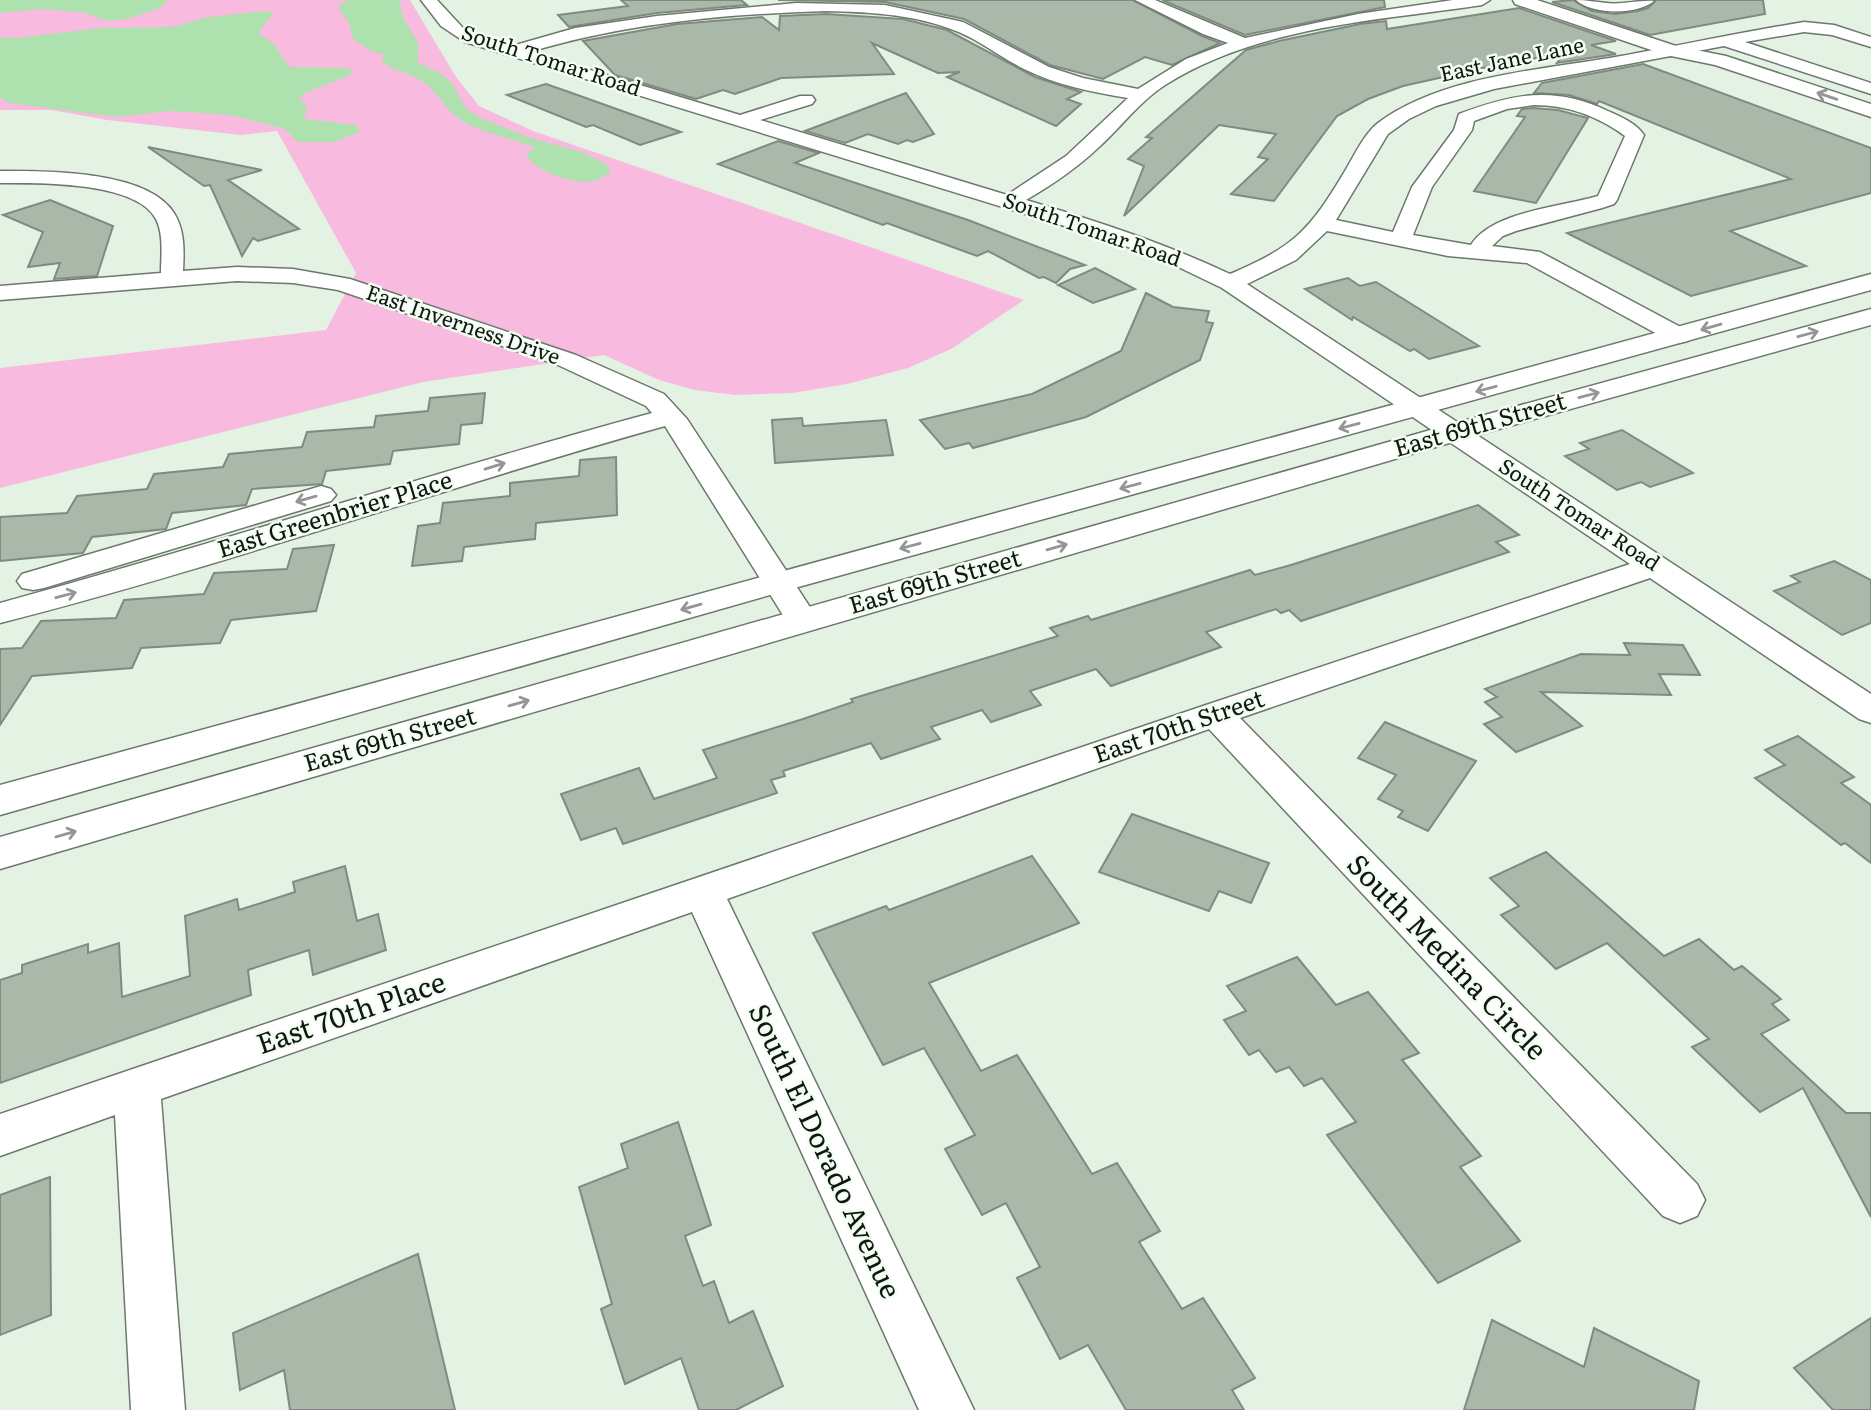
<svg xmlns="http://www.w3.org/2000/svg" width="1871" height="1410" font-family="Literata,serif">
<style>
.green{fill:#f9bae0}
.water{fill:#ade1ae}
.building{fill:#aab8aa;stroke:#7e8b7e;stroke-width:2}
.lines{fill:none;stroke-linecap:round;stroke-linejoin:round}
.minor-casing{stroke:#6b786b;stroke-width:3}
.major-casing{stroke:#6b786b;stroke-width:3}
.minor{fill:#fff;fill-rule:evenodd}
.major{fill:#fff;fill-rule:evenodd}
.oneway{stroke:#949694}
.labels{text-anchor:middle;stroke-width:5;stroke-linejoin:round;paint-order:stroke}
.far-street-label{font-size:21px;fill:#111611;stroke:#f3fef3}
.street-label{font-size:24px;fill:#111611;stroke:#f3fef3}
.near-street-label{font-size:28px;fill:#111611;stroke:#f3fef3}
</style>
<rect width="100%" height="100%" fill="#e4f2e3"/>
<polygon class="green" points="0,0 410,0 456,77 479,106 533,131 1024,300 951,349 908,368 847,384 793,393 735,395 695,390 659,380 604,355 423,382 0,488 0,368 326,330 356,273 277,131 241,135 107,120 52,110 0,110"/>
<g class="water">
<polygon points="0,0 168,0 160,8 127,19 107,21 86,13 45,9 0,13"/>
<path d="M350,0H399L403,17L418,43V63L440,73L452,83L466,109L483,119L531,138L582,152L606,164L611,173C606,175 600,179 595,181C573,185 539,173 526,156L534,147C510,137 473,132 454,115C441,103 436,89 420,80C407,72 393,71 381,61L386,55L371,51L353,39L349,23L340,11L339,4Z"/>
<polygon points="264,11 272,12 272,15 258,33 273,43 289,67 350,68 352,74 305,93 299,99 307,106 304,119 356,125 360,132 334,142 298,142 285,129 230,115 171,111 116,117 9,103 0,98 0,37 17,38 101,28 173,27 209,17"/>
</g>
<g class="building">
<polygon points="621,0 741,0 747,5 657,13 569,27 558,15 628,6"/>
<polygon points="778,0 1133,0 1202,36 1220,43 1172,65 1145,57 1103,79 1050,65 964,19 885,2"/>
<polygon points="1162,0 1384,0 1385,7 1245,35"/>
<polygon points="1573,0 1592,11 1615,14 1638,11 1648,8 1656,0 1763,0 1765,14 1650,35 1552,2"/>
<polygon points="1519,8 1616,41 1591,45 1616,54 1557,63 1565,53 1497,65 1403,86 1368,99 1337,116 1274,201 1231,194 1268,159 1258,157 1276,134 1219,125 1124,216 1144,166 1128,159 1152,138 1146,137 1246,50 1279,41 1360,24 1386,21 1387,29"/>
<polygon points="826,14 903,19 947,30 1035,77 1081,92 1067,99 1081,104 1056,126 947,77 960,72 938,73 872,43 894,74 781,78 735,94 723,90 696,99 615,75 583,41 677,24 762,17 779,30 780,16"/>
<polygon points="1643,64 1871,148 1871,193 1730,231 1806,266 1691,296 1567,233 1791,179 1599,101 1597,104 1569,95 1534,93 1542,83"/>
<polygon points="546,84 569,92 681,132 640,145 593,125 586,127 507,95"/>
<polygon points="906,93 934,134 913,142 907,140 898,144 868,134 845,143 805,131"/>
<polygon points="1534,108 1558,110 1588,118 1536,203 1474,191 1525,117 1517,116 1522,109"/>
<polygon points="778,141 819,153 795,163 968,220 1085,265 1070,269 1056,283 1044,277 1039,278 988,251 977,256 887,223 883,225 718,164"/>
<polygon points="148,147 262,170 228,180 299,229 258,241 253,238 242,256 210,185 204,186"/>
<polygon points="50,200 113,226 97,276 54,279 60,263 28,267 43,232 3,215"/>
<polygon points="1095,268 1135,289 1093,303 1058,285"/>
<polygon points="1348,278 1360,286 1376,282 1479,346 1429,359 1414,349 1410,351 1353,317 1352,320 1305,289"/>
<polygon points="1146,293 1173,307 1209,311 1206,322 1213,323 1200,360 1086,417 973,448 969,443 945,449 920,420 1032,394 1121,351"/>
<polygon points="485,393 482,423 461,425 459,444 393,451 390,464 326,471 322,484 252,489 246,505 172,513 166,529 92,537 83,553 0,561 0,517 67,513 77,496 147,489 154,474 223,467 229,454 302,447 307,432 374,427 376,416 428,411 430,398"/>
<polygon points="802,418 803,426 886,420 893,455 775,463 772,420"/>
<polygon points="1622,430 1693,473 1650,487 1641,482 1617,490 1565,456 1589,449 1580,443"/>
<polygon points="616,457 617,515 536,523 535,539 464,547 462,561 412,566 418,526 440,523 443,503 510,496 510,483 579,476 580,460"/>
<polygon points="1478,505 1519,535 1496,542 1509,552 1301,621 1289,610 1281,613 1276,609 1206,632 1221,647 1111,686 1096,669 1030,691 1041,705 991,722 982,710 931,727 940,739 881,759 871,743 783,771 785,776 771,780 777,793 623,844 616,828 581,840 561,794 639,768 654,799 717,778 703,750 803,719 853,702 851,699 1058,636 1050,628 1088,616 1091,620 1250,570 1255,575 1291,565"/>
<polygon points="334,545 316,611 231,620 220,643 141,648 132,668 32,676 0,725 0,649 22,648 41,621 116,618 124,600 204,594 214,573 287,569 293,549"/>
<polygon points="1834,561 1871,580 1871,623 1842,635 1774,591 1800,582 1791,576"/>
<polygon points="1624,643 1683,645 1700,675 1659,674 1671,695 1541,692 1582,726 1516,752 1484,724 1502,717 1485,702 1497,697 1485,689 1581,654 1630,655"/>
<polygon points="1385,722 1476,761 1428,831 1398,817 1403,811 1378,799 1396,775 1358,758"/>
<polygon points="1798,736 1854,777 1841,783 1871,805 1871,863 1845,843 1841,845 1755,778 1785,765 1765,750"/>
<polygon points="1132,814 1269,863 1251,903 1219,891 1209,911 1099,872"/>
<polygon points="1546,852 1664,956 1699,939 1734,970 1742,966 1781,999 1772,1004 1789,1020 1761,1034 1846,1113 1871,1113 1871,1217 1803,1088 1760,1112 1692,1047 1709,1039 1607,943 1556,969 1501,915 1519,906 1490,878"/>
<polygon points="1032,856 1079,923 929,983 981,1071 1017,1055 1092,1174 1117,1163 1160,1231 1139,1242 1182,1309 1203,1298 1255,1378 1232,1390 1244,1410 1126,1410 1088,1345 1060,1359 1017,1278 1040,1267 1006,1203 982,1215 945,1149 975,1135 924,1048 883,1065 813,933 886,906 889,910"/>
<polygon points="345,866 357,921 378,914 386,950 313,975 309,950 248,970 251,995 0,1083 0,980 22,973 22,965 88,944 88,953 119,943 122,997 190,976 185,916 237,899 239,910 295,892 293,882"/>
<polygon points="1297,957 1336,1005 1368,992 1419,1053 1402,1060 1481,1156 1460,1167 1520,1241 1438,1283 1327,1135 1356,1122 1322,1078 1304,1086 1289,1067 1276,1072 1259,1050 1249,1055 1224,1020 1246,1011 1227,986"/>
<polygon points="678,1122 711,1225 685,1236 703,1286 714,1281 729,1323 753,1311 783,1386 736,1410 699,1410 681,1358 625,1384 601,1309 612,1304 579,1187 628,1168 621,1144"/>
<polygon points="50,1177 51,1315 0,1335 0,1195"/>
<polygon points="418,1254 455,1410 290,1410 284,1370 240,1390 233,1333"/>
<polygon points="1871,1318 1871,1410 1833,1410 1794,1368"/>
<polygon points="1492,1320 1584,1367 1594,1328 1699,1381 1694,1410 1464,1410"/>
</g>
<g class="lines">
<g class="minor-casing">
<g id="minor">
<path d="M421,0H437L463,28L477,36L512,46L575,28L657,16L796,3L885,5L963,22L1049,67L1083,78L1138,89L1186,59L1228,43L1203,34L1135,0H1155L1245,38L1358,14L1453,0H1490L1482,5C1376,21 1258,26 1165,85C1140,101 1121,127 1099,147C1077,168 1052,185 1026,200C1096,221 1164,243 1230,274C1294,247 1310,230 1345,171C1354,156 1364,134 1378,123C1443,75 1543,70 1621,56C1682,45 1743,32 1804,22L1834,25L1871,37V47L1832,35L1804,32L1745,42L1871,83V94L1724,46L1494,89L1436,106L1409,119L1388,134L1336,220L1393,232L1412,187L1454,130L1459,114C1513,94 1553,85 1608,111C1621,117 1636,123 1644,135L1617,200L1614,204L1602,208L1516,231L1503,236L1492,246L1540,252L1688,331L1691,336L1688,341L1679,343L1670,341L1527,263L1448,256L1327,231L1296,260L1247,284L1871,694V723L1859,719L1650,578L1240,718L1697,1184L1705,1200L1697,1216L1680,1223L1663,1216L1209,729L727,899L974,1410H919L692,912L161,1099L185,1410H131L115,1115L0,1156V1114L1203,706L1630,564L1222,288L1170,263L1107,239L465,42L441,26ZM826,11C867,12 909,14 948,28C976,37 998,56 1024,69C1056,85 1092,92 1128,98L1066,156L1007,195L760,120L812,104L815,100L812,96H800L740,115L530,52C625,23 727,14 826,11ZM1534,105C1567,105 1598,116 1625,136L1598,196C1562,207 1492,211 1471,245L1413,235L1432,187L1472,130L1474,121L1507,109Z"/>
<path d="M1576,0C1587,0 1596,2 1606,3C1621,5 1638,0 1654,1C1638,15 1592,15 1576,0Z"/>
<path d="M0,171C46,171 147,170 174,213C185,230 184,252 183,271L237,267L293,269L350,279L576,355L664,394L687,419L819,621L815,628L803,631L791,628L665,426C442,488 224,566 0,623V603C219,543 434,472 652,413L646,406L558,365L338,290L293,283L237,281L0,300V286L161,273C161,256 164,235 156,219C136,181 37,183 0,183Z"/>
<polygon points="321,486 331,489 336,495 331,501 44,588 33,590 22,588 17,581 22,574"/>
</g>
</g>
<g class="major-casing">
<g id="major">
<polygon points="1513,0 1537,0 1676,46 1726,56 1871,104 1871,117 1715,65 1666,55 1515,4"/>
<polygon points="1871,274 1871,290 791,589 0,815 0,785"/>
<polygon points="1871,309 1871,325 1463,439 0,869 0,837 1441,427"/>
</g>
</g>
<use href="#minor" class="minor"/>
<use href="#major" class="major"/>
</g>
<defs><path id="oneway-shaft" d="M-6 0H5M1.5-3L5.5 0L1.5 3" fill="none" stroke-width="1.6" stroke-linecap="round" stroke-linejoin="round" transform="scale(1.75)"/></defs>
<g class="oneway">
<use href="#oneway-shaft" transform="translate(1827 96) rotate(-161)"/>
<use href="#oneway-shaft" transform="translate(1711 327) rotate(164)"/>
<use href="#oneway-shaft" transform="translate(1808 334) rotate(-15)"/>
<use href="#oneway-shaft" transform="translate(1486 389) rotate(165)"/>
<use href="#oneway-shaft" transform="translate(1589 395) rotate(-15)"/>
<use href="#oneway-shaft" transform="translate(1349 426) rotate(165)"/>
<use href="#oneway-shaft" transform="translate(495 466) rotate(-17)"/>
<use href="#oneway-shaft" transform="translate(1130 486) rotate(165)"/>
<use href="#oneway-shaft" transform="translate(306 499) rotate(164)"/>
<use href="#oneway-shaft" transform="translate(910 546) rotate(165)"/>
<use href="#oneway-shaft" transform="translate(1057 547) rotate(-16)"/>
<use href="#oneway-shaft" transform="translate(66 595) rotate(-15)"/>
<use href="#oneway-shaft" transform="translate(691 607) rotate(164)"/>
<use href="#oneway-shaft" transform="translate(519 703) rotate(-16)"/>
<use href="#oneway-shaft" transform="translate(66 834) rotate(-16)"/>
</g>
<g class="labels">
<g class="far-street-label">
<text transform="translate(1512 60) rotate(-12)" y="7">East Jane Lane</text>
<text transform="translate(551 61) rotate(18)" y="7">South Tomar Road</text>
<text transform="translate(1092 230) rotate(19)" y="7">South Tomar Road</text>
<text transform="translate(463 325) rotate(19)" y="7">East Inverness Drive</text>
<text transform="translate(1579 515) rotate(33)" y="7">South Tomar Road</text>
</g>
<g class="street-label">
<text transform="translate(1480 425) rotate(-16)" y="8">East 69th Street</text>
<text transform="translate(335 515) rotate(-17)" y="8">East Greenbrier Place</text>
<text transform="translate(935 582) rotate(-16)" y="8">East 69th Street</text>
<text transform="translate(1179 727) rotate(-19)" y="8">East 70th Street</text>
<text transform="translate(390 740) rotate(-16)" y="8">East 69th Street</text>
</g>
<g class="near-street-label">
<text transform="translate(1447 957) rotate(46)" y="10">South Medina Circle</text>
<text transform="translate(351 1013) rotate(-19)" y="10">East 70th Place</text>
<text transform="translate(825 1151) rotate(65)" y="10">South El Dorado Avenue</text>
</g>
</g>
</svg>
